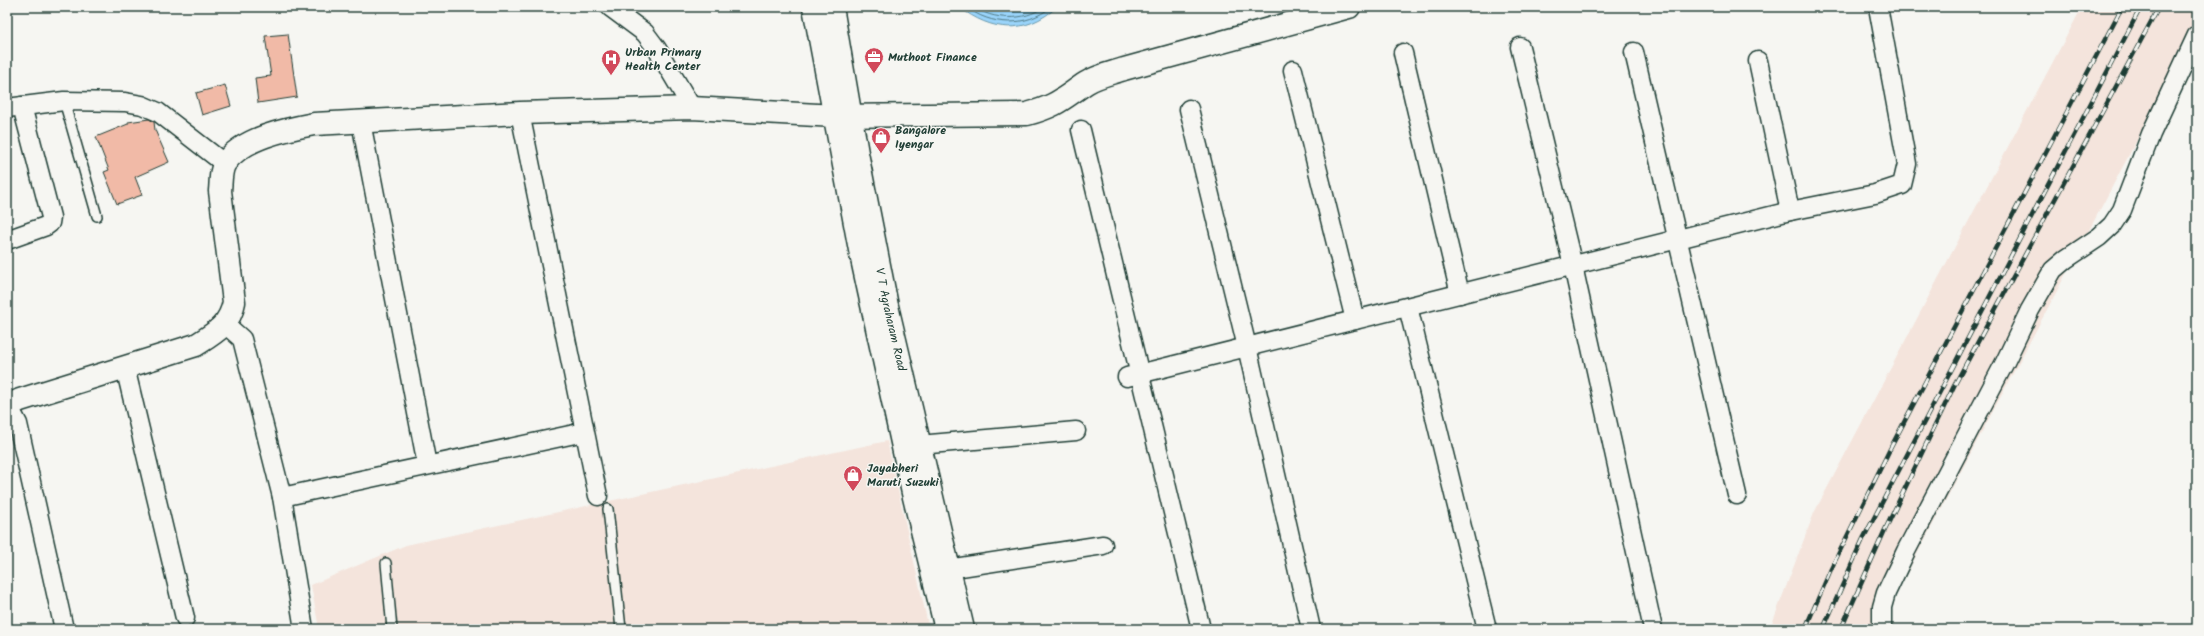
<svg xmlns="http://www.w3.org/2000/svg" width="2204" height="636" font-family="Kalam,sans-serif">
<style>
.built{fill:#f4e4dc}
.water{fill:#9ad4fa;stroke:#6998ab}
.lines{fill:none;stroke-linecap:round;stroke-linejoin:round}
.shore{stroke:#507983;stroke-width:1}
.building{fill:#f1baa7;stroke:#1f3d34}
.service-casing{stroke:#1f3d34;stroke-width:12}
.minor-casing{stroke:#1f3d34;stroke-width:21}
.tertiary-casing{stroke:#1f3d34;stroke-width:25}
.primary-casing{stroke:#1f3d34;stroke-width:25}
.service{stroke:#f6f6f2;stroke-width:9}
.minor{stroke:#f6f6f2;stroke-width:18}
.tertiary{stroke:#f6f6f2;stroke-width:22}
.primary{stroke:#f6f6f2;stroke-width:22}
.rail-casing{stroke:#1f3d34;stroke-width:4.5}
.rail{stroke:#f6f6f2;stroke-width:3;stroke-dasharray:9;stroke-linecap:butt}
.labels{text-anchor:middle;stroke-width:3;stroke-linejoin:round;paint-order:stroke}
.poi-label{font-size:12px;font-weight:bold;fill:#1f3d34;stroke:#f6f6f2;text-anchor:start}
.street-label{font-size:12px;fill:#1f3d34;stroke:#f6f6f2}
</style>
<rect width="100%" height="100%" fill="#f6f6f2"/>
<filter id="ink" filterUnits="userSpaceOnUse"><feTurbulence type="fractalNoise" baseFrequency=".025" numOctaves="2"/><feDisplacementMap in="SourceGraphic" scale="8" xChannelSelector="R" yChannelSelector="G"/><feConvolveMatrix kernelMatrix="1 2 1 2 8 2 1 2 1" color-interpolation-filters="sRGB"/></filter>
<g filter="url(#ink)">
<g class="built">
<polygon points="2082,7 2197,7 2197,27 1889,607 1881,629 1770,629 1814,513"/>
<polygon points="887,441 929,629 319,629 311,585 406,545"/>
</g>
<path class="water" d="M959,7H1057C1025,35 992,32 959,7Z"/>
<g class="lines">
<g class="shore">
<path d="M966,7C991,26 1026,28 1051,7"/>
<path d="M974,7C992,20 1025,22 1043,7"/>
<path d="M986,7C1002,12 1014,13 1030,7"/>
</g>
</g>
<g class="building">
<polygon points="288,34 297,97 258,103 255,78 271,76 265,36"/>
<polygon points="225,85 231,106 202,115 196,93"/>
<polygon points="149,119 154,122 155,130 169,162 135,177 142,195 117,204 104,172 109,170 96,137 128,124 128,122"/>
</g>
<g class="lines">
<g class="service-casing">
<g id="service">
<polyline points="64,101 97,216"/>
<polyline points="608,509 621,629"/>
<polyline points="386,563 392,629"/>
</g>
</g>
<g class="minor-casing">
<g id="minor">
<polyline points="610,7 645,33 657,49 692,108"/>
<polyline points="1520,47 1573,266 1653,629"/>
<polyline points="1634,52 1737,495"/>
<polyline points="1403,53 1460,294"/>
<polyline points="1758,61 1790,211 1875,194 1902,185 1907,164 1878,7"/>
<polyline points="1293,70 1355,320"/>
<polyline points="7,108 64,101 125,102 142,105 158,112 225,164"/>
<polyline points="1189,109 1247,347 1311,629"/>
<polyline points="520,113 598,496"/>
<polyline points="361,122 427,465"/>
<polyline points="1081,130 1201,629"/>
<polyline points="7,240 46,226 50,223 51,217 22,106"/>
<polyline points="1408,307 1487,629"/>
<polyline points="225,324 242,339 282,497 304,629"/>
<polyline points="125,367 185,618"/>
<polyline points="1127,377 1790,211"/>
<polyline points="8,405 18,424 64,629"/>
<polyline points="919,445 1076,431"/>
<polyline points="282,497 584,432"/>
<polyline points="948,569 1103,545"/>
<polyline points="1882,629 1882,607 1886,593 1906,551 2005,362 2030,310 2053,270 2066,259 2099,237 2112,225 2122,210 2151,134 2197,35"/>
</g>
</g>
<g class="tertiary-casing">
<path id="tertiary" d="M7,406L20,400L196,345C215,333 230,325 234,302L220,191C221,182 220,171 225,163C242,138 287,129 314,124L520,113L692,108L835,116L1027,114C1057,106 1062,99 1086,83C1097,76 1112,73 1124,69L1349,7"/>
</g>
<g class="primary-casing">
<g id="primary">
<polyline points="814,7 860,250 913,493 946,629"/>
<path id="s1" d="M832,7L857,153L887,306L963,629"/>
</g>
</g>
<use href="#service" class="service"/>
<use href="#minor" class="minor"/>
<use href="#tertiary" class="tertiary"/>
<use href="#primary" class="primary"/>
<g class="rail-casing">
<g id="rail">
<polyline points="1805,629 1831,569 1890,449 2122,7"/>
<polyline points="1823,629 1863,539 2141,7"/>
<polyline points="1841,629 1884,532 1954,386 2159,7"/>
</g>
</g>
<use href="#rail" class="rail"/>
</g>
</g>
<defs>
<g id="office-pin" transform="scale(1)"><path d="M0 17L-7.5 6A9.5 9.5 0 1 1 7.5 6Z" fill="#d1495b" stroke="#f6f6f2"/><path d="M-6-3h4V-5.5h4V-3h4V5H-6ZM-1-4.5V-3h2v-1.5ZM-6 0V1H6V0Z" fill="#fff"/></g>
<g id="hospital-pin" transform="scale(1)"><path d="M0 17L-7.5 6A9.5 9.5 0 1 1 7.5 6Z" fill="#d1495b" stroke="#f6f6f2"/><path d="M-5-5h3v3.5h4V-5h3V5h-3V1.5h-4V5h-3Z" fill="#fff"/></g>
<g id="shop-pin" transform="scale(1)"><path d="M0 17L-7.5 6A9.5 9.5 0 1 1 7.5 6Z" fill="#d1495b" stroke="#f6f6f2"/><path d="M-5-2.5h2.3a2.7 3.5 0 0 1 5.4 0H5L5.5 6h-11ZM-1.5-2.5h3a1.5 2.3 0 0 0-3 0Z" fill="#fff"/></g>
</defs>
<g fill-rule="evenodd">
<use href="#office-pin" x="874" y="57"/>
<use href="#hospital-pin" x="611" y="59"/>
<use href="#shop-pin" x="881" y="137"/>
<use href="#shop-pin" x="853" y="475"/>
</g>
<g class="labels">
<g class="poi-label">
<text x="625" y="56">Urban Primary<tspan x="625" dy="14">Health Center</tspan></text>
<text x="888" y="61">Muthoot Finance</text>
<text x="895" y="134">Bangalore<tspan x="895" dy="14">Iyengar</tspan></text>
<text x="867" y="472">Jayabheri<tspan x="867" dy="14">Maruti Suzuki</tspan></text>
</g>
<g class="street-label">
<text dy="4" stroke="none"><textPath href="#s1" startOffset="318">V T Agraharam Road</textPath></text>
</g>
</g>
<rect width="2204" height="636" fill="none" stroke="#f6f6f2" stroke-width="24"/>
<rect x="12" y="12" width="2180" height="612" fill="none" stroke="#1f3d34" stroke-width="1.5" filter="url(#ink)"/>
</svg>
